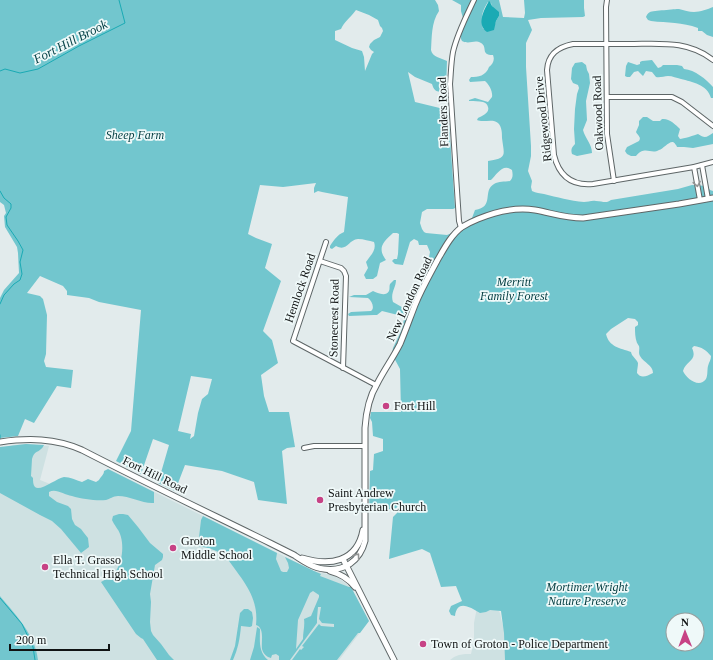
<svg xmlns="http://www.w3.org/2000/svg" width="713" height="660" font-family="Georgia,serif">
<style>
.built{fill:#cee1e2}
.green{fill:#72c6ce;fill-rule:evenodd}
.water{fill:#1aaab4}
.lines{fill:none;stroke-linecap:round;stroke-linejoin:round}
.stream{stroke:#1aaab4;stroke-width:1}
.minor-casing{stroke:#5e6667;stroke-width:6}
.major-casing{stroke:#5e6667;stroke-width:7}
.minor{stroke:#fff;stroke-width:4}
.major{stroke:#fff;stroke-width:5}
.oneway{stroke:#939595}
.poi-dot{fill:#c74285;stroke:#eff9f9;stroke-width:1.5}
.labels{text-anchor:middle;stroke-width:3.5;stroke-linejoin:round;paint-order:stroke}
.street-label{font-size:12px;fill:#101313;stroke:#eff9f9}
.park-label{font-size:12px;font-style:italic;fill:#003c40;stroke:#eff9f9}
.poi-label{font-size:12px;fill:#101313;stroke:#eff9f9;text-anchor:start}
.water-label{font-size:13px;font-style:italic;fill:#064247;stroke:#eff9f9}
</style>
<rect width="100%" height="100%" fill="#e2ebec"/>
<g class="built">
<polygon points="26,444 49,446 40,480 65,490 95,495 108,469 314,571 331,575 340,579 349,586 369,621 339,660 38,660 36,649 22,623 0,596 0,450 13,445"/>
<polygon points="478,602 496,607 500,613 502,623 520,660 450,660 454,657 459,655 465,654 471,654 474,641 474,623"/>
</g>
<g class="green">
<path d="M0,0H435L438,5L439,11C431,23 432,37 431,50C432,57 441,58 447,61L446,89L445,91C437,93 434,91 432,84L415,77L408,72L415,102L448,110L455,208L453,209H427L422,212L420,223L422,229L424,232L426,233L447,235L454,232L472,218L475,210C495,207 482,191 494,184C499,181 504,182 510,181C513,178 513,175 512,170C503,163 497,174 491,180H488V161C508,158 504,155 502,138C502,133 502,127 498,123C493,118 483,123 477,120L478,118C482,116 490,113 488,107C487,104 486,103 483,102C479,101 474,101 470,101H469V100L475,98L488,102L492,97C493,92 489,84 485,81L470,82L469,80L471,77C478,77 486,76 489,67C493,64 495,60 493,55C480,55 488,47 481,43C474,39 470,45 462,41L461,39V23L463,18L461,11V5L452,0H499L503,17L524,18L525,13L524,0H584V8L585,16L583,17L541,18L528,20L532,30L526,43V67L531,146V156L528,171L532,181L531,187L532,191C536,193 540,193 544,194C557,197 570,201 584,202C588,202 592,200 596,201C603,201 605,204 611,200L678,189L692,185L707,186L710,190L713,191V660H505L504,633L501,611L490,610L486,612L480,613C470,607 457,599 455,616L451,615L449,611L451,606L462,601L456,586L441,587L430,553L422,549L389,559L393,517L397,513L398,508L369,512L370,471L373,470L374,454L383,451V439L373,436L372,422L370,418L371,412H401L400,369L392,354L393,348L402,329L404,319L402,316L382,311L377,315H374L349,316L348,314L351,312L371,311C375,308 372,301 368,298L349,297L354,295H366L373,291C377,293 386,297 389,291C390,289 389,286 390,284L394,280H396C396,288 390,293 393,302L407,310L411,308L425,279L430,252L427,245H419L418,241L414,239L410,242L403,265L395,264L392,261L394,259H397L398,254L399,234L397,233H393C383,242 377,248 386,260L380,263L377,276L373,279H366L364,275L368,268L366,262C370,256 377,250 374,242C369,241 364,239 358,239C348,240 347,252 336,246L332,249L330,248V246C334,240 337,235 344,232L348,197L322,192L318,191L314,193V188L316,183L283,187L260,185L248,234L256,238L272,244L265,268L281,281L263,331L272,340L278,363L261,375L264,396L269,412H289L295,447L287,448L282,451L287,504L258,500L254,482L222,471L185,465L175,491L158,483L169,445L153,439L141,474L116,461L131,431L141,310L99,302L89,298L67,295V291L63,286L40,276L27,293L40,296L43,299L47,315L46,354L44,361L46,367L73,370L71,388L57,386L34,423L25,419L18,436L0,438V298L4,290L19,273L18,253L17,247L5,227L4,216L6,213L4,205L0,202ZM488,2L491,3L492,6L499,16L496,21L495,24L483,29C482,23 481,17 483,12C484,8 486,5 488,2ZM356,10L369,15L378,20L380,26L382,28L383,31L380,37L374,40L370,44L369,47L371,50L374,52L372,54L365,71L364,57L362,51L352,48L335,40V31L341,29C344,22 351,17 356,10ZM628,318L635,319L638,322V325L635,327C635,332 635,338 637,343C638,344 638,345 639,346C640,350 638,352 640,356C644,363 653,365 653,373C647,376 641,379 637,373C637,370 638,366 638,363C636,358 632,357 631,352C620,348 609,347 606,334L611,329ZM694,346C702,347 706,350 711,356C711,360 709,362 708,366C707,370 708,375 706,379C699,389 686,378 683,371C686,360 698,361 692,348ZM191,376L212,379L208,394L202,399L198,413L194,436L190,439L191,434L178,431ZM673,620H697V644H673Z"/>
<path d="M713,7V37L707,35L702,31H698V28C682,22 668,23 651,21L648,20L646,17C647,15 647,14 650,12C653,11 675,9 679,9C684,10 689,12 694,12C700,12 708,9 713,7Z"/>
<path d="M652,60L658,68L661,67L663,65H677L682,66L684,69C695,70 706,79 713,87V98H711C707,84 692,82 681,79C676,78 673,76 668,76C664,76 660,78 656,77L652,72L646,71L643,76L638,71L634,72L630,77H627L625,76L626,66L628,62L637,65L640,64V62L642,61Z"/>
<path d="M582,62L586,65L587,70L589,74L590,83L586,101L587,120L583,130C585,138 592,144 592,153L577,156L572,154C571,150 571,148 575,144L574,129L575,109L577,94L579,88L578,85L573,83L571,79L572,68L575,63Z"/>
<path d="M643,117H647L653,121H660L662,119C669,118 675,124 680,129L678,136L680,139C683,139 695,135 698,134C705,139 707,137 713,133V144L693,148L684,147H677C677,146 674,142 673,142C669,141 663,149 659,150C651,155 645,145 636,156H631L627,154L625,151L627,147L639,141C642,137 637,135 636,132L639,125V121Z"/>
<path d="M26,444L44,445C43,446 43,448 41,449C37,453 34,451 32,459L31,476L33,478C33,481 33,485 35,487C40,492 57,478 64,477C70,477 76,480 82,482L88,479L96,482L99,480C101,476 104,475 104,471L108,469L154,492V503C143,504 130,496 118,496C113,496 110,499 106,500C96,501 82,499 72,496C64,495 56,488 49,492V496L57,502L68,506L71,509L72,519L75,525L81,529L84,533L88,538L89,547L81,553L61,529L52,521L40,515L0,493V447Z"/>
<path d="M119,514H123L128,515L138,527L150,543L163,554V557L162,560L155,565L150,594L151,602L150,622L151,631L153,635L161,644L169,655L174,660H157L143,639L141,638L136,634L101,582C104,580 107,579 110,577C122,569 125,547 120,534C119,530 114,525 112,520L113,516Z"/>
<path d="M203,516L277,553L276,559L281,571L283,572H287L289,568L288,563L285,557L314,571L321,574L320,576L349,587H351L369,621L360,633H358L337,660H292L300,649L301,650L304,647L302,646L319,624L321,626L334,627V624L322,623L319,619L321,607H318L317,618V623L290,660H279V656L276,654L272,655L271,658L268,657C265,655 263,653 262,649C261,641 265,628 256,625C259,596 242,580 227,558C218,550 209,548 198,546L201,520ZM313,591L319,595V597L311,616L304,619C305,626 303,632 303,639L296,649L298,620L310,593Z"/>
<path d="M0,596C15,614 36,636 38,660H0Z"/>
<path d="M244,609H248L252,612L253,618L252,626L250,627L241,626C240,638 238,649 233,660H230L235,646L240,613Z"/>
<path d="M257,627L260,629C260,640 258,652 268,660H250L254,647Z"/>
</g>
<path class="water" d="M489,1L490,2L492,6L499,12V16L496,21L494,30L487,32C476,24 484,10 489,1Z"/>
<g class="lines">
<g class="stream">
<polyline points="0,71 5,69 20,73 38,69 79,46 125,23 119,0"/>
<polyline points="0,191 4,198 11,204 11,208 6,217 7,225 18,241 23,250 20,262 22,274 20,280 14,284 4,295 0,304"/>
<polyline points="0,435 0,441"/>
<polyline points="0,598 22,624 33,647 35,660"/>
</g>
<g class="minor-casing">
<g id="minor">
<polyline points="607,0 606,7 607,134 614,181"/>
<path d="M713,60C688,40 659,44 629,44C610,44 592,44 573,44C558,47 548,54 547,70L554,155C559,176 572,186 593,184L694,167L713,162"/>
<polyline points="607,97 672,97 682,102 713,126"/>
<polyline points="702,165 708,199"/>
<polyline points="694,167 700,200"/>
<path d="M461,228L459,221L450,84C451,73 451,63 453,52C457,34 466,17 474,0"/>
<polyline points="326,242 293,341 376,385"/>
<polyline points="320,261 341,268 344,271 346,276 343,368"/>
<polyline points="304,448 314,446 365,446"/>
</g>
</g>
<g class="major-casing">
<g id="major">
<path d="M0,442C28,438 55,438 82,450C144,482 207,512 270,543C278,547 286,551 294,555C303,561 313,568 324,569C344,572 360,561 365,541V428C366,413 369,397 377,384C384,370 393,358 400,344C405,332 410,318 415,305C421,290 429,276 437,261C444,249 451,235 462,227C467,224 473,221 478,219C495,212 516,207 535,210C552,213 564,218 583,218L679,204L713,198"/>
<path d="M302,558C329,566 357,563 363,530"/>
<polyline points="343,559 394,660"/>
<path d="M330,571C341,574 348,578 355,587"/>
</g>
</g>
<use href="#minor" class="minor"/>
<use href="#major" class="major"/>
</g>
<defs><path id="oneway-chevron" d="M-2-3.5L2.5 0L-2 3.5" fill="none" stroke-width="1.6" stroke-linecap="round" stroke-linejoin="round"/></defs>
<g class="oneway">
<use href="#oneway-chevron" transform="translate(697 184) rotate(80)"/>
<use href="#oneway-chevron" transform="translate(357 556) rotate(-54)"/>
</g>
<g class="poi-dot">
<circle cx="386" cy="406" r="4"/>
<circle cx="320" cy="500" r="4"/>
<circle cx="173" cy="548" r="4"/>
<circle cx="45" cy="567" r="4"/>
<circle cx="423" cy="644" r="4"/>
</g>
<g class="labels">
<g class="street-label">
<text transform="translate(443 112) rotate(-92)" y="4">Flanders Road</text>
<text transform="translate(598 113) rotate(-92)" y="4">Oakwood Road</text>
<text transform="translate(543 119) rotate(-96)" y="4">Ridgewood Drive</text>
<text transform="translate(300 288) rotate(-71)" y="4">Hemlock Road</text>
<text transform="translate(409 299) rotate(-65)" y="4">New London Road</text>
<text transform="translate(334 318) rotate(-89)" y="4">Stonecrest Road</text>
<text transform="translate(155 475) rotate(26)" y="4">Fort Hill Road</text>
</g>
<g class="park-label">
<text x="135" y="139">Sheep Farm</text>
<text x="514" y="286">Merritt<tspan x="514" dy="14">Family Forest</tspan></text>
<text x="587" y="591">Mortimer Wright<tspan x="587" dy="14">Nature Preserve</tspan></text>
</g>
<g class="poi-label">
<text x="394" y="410">Fort Hill</text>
<text x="328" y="497">Saint Andrew<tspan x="328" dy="14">Presbyterian Church</tspan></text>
<text x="181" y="545">Groton<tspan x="181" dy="14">Middle School</tspan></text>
<text x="53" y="564">Ella T. Grasso<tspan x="53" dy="14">Technical High School</tspan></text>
<text x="431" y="648">Town of Groton - Police Department</text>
</g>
<g class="water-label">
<text transform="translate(70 41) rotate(-27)" y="5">Fort Hill Brook</text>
</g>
</g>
<g transform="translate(685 632) rotate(359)"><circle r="19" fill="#eff9f9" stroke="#969d9d"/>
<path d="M0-3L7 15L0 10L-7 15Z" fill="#c74285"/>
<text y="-6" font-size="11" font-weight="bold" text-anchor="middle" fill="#101313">N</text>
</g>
<path d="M10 644v6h99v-6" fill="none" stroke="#101313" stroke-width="2"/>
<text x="16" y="644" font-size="12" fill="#101313" stroke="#eff9f9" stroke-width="3" paint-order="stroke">200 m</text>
</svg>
